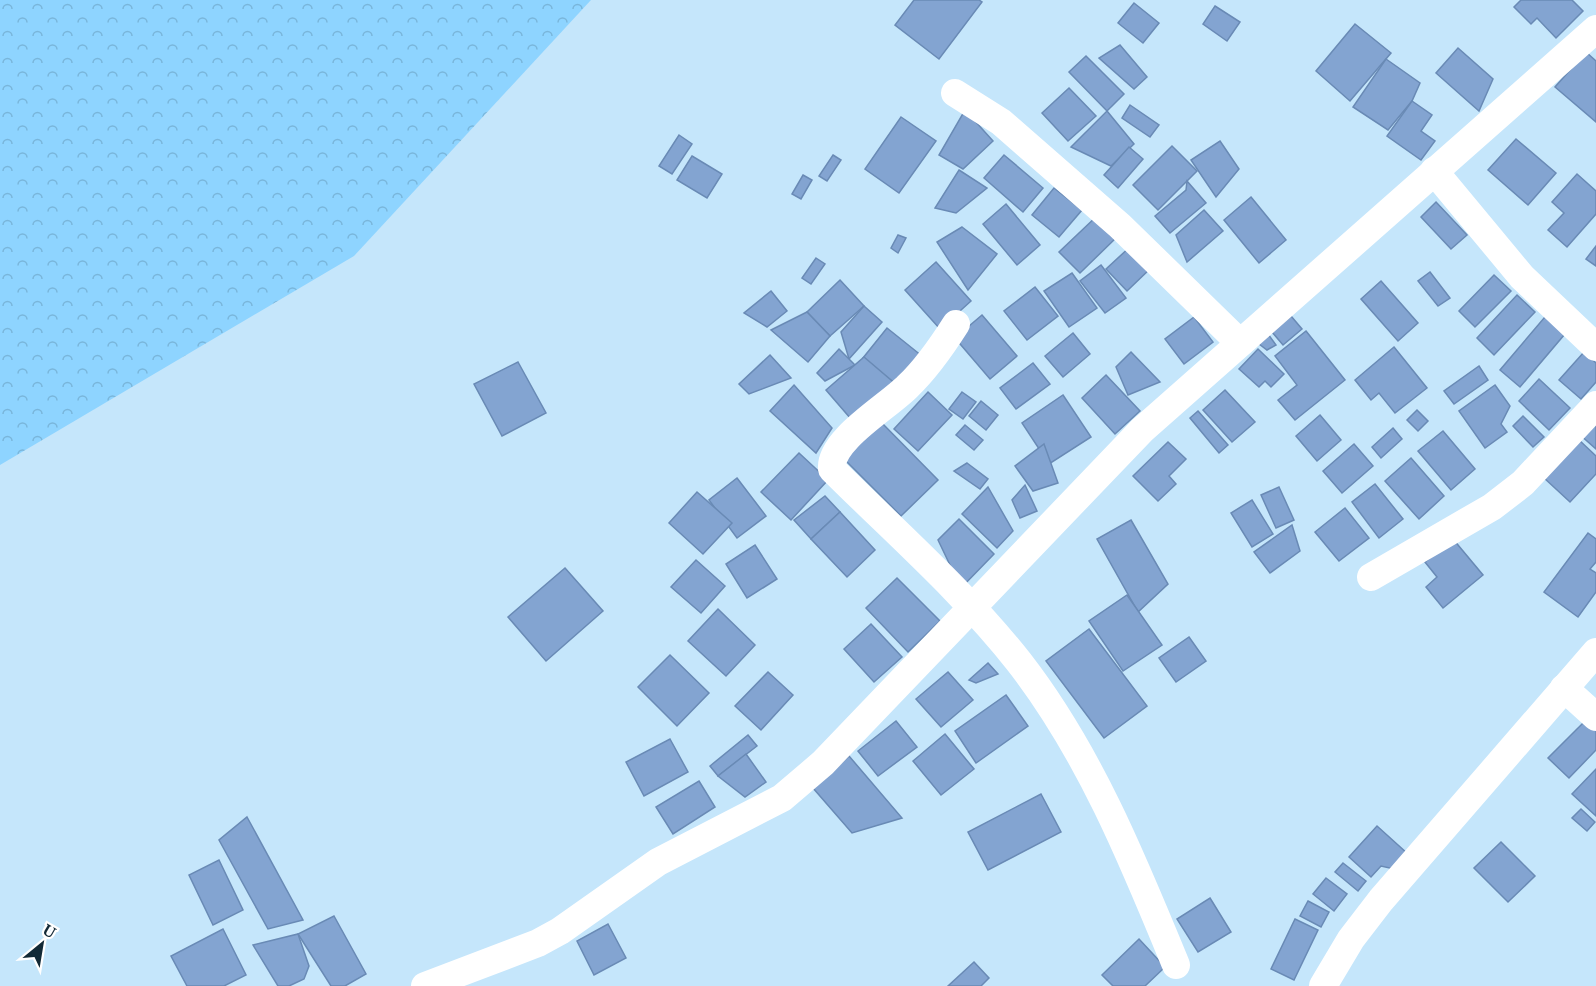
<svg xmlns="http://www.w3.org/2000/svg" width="1596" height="986" font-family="'PT Serif',serif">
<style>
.forest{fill:url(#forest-crowns)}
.building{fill:#83a4d1;stroke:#698ab5;stroke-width:1.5}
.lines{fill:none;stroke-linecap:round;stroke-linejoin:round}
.minor{stroke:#fff;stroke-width:28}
</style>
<defs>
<pattern id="forest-crowns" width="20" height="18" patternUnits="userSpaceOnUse" patternTransform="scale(1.5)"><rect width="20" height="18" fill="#8ed4ff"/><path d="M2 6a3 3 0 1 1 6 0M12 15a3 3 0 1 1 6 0" fill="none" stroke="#79b6db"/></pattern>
</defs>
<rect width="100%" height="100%" fill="#c5e6fb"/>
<polygon class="forest" points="0,0 591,0 354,256 0,465"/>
<g class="building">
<polygon points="914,0 979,0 982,2 939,59 895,25"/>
<polygon points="1521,0 1572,0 1583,11 1556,38 1537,18 1531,24 1514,7"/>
<polygon points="1134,3 1159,23 1143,43 1118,23"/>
<polygon points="1215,6 1240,22 1227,41 1203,24"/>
<polygon points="1355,24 1391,53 1350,101 1316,71"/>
<polygon points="1120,45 1147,77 1134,89 1099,58"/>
<polygon points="1458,48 1493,79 1479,111 1436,73"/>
<polygon points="1586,52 1596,61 1596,122 1555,87"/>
<polygon points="1086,56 1124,94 1107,111 1069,72"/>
<polygon points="1386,59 1420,83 1412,101 1388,130 1353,107"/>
<polygon points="1069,88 1096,116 1068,141 1042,113"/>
<polygon points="1412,101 1432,115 1421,131 1435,141 1421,160 1387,136"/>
<polygon points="1130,105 1159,125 1150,137 1122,118"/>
<polygon points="965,110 993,141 963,169 939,155"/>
<polygon points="1107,111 1134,144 1111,166 1071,147"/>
<polygon points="901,117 936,141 899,193 865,169"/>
<polygon points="679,135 692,144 672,174 659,166"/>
<polygon points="1516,139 1556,173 1528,205 1488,170"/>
<polygon points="1220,141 1239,169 1216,197 1191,160"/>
<polygon points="1172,146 1197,171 1158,210 1133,185"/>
<polygon points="1129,147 1143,159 1118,188 1104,175"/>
<polygon points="833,155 841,160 827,181 819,176"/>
<polygon points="1004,155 1043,188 1023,212 984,178"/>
<polygon points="692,156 722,174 707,198 677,180"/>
<polygon points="959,170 987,188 956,213 935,208"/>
<polygon points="1577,174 1596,191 1596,214 1567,247 1548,230 1564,213 1552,202"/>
<polygon points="803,175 812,180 801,199 792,194"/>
<polygon points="1187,181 1206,203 1170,233 1155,216 1186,190"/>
<polygon points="1054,188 1082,210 1059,237 1032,215"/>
<polygon points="1251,197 1286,240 1259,263 1224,220"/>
<polygon points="1436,202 1467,235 1451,249 1421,217"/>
<polygon points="1006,204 1040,245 1017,265 983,224"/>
<polygon points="1204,210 1223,231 1187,262 1176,235"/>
<polygon points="1099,214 1119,235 1080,273 1059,252"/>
<polygon points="962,227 997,254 968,290 937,242"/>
<polygon points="898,235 906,238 898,253 891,248"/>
<polygon points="1132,245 1153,266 1127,291 1106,269"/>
<polygon points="1596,246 1596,266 1586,259"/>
<polygon points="816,258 825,264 811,284 802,278"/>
<polygon points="936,262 971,301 940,329 905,290"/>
<polygon points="1101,265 1126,298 1105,313 1080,281"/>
<polygon points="1430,272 1450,298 1438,306 1418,281"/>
<polygon points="1072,273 1097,308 1069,327 1044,291"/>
<polygon points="1494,275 1511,291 1475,327 1459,311"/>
<polygon points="840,280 864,306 830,336 807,312"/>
<polygon points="1381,281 1418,323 1398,341 1361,299"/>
<polygon points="1035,287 1058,316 1027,340 1004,311"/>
<polygon points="771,291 787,311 767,327 744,313"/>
<polygon points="1517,295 1535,312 1494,355 1477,338"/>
<polygon points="864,306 882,322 849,359 841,332"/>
<polygon points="1550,311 1570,328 1520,387 1500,370"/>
<polygon points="807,312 830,336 808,362 771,330"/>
<polygon points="982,315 1017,356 990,379 955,338"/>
<polygon points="1291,316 1302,329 1283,345 1272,332"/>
<polygon points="1194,317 1213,342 1184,364 1165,339"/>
<polygon points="887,328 922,356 898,386 863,358"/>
<polygon points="1306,331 1345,380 1295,420 1278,400 1297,385 1275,356"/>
<polygon points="1073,333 1090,354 1063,377 1045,356"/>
<polygon points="1268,334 1276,345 1267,350 1259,344"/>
<polygon points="1394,347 1427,388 1395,413 1379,393 1371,400 1355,380"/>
<polygon points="839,349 855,365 825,381 817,373"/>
<polygon points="1258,349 1284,374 1271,387 1265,381 1259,387 1239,369"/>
<polygon points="1131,352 1160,382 1128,395 1116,367"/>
<polygon points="1584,352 1596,363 1596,382 1581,399 1559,380"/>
<polygon points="770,355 791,378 749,394 739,384"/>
<polygon points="864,357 898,386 851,419 826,390"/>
<polygon points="518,362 546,413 502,436 474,384"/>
<polygon points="1033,363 1050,384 1016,409 1000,388"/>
<polygon points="1479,366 1488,380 1454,404 1444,391"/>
<polygon points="1106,375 1140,411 1115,434 1082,398"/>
<polygon points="1539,379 1570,408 1549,430 1519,401"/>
<polygon points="794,385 832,428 816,453 770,411"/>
<polygon points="1495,385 1510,406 1501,424 1507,432 1485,448 1459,411"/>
<polygon points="1225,390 1255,422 1232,442 1203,410"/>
<polygon points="928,392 952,415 918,451 894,429"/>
<polygon points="962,392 976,402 963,419 949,409"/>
<polygon points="1063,395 1091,437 1049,464 1022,423"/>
<polygon points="981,401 998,415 986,430 969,416"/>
<polygon points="1417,410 1428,421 1418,431 1407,420"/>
<polygon points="1198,411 1228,445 1219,453 1190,418"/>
<polygon points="1596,414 1596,449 1579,434"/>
<polygon points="1320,415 1341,440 1317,461 1296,436"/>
<polygon points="1523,416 1544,437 1533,447 1513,426"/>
<polygon points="881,422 938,480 901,516 844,459"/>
<polygon points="965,425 983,440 974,450 956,435"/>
<polygon points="1393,428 1402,439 1381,458 1372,447"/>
<polygon points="1443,431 1475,469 1451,490 1418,451"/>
<polygon points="1578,439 1596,456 1596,474 1570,502 1543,477"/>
<polygon points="1168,442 1186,459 1169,476 1176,484 1158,501 1133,476"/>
<polygon points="1044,444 1058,483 1033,491 1015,466"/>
<polygon points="1354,444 1373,466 1342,493 1323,471"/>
<polygon points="799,453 828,480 791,520 761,492"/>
<polygon points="1411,458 1444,496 1419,519 1385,481"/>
<polygon points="967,463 988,479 980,489 954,471"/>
<polygon points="737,478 766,516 737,538 709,500"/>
<polygon points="1375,484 1403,519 1379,538 1352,502"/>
<polygon points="1025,485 1037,511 1020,518 1012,500"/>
<polygon points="988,487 1013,531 997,548 962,514"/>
<polygon points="1279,487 1294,520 1276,528 1261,495"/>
<polygon points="697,492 732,523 703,554 669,523"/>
<polygon points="825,496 840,512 811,539 794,520"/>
<polygon points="1252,500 1273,534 1252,547 1231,513"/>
<polygon points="1345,508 1369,538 1339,561 1315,532"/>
<polygon points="840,512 875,550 847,577 811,539"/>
<polygon points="959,519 994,554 961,588 938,540"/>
<polygon points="1131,520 1168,584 1138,612 1097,539"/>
<polygon points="1292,525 1300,551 1270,573 1254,552"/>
<polygon points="1588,533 1596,539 1596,562 1590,569 1596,573 1596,592 1578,617 1544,592"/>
<polygon points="1453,539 1483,575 1443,608 1426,587 1437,577 1425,562"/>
<polygon points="755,545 777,579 747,598 726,564"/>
<polygon points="696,560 725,586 701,613 671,587"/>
<polygon points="565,568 603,611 546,661 508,617"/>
<polygon points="897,578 940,621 908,652 866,608"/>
<polygon points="1127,595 1162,645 1123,671 1089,621"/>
<polygon points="718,609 755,645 726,676 688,641"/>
<polygon points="871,624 902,657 874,682 844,649"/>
<polygon points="1089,629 1147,706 1104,738 1046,661"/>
<polygon points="1189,637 1206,661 1176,682 1159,658"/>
<polygon points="670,655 709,693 677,726 638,687"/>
<polygon points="988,663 998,674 976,683 969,680"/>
<polygon points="768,672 793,695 761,730 735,706"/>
<polygon points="948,672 973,700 941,727 916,699"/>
<polygon points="1006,695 1028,726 976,763 955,731"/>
<polygon points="1586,720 1596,731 1596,750 1569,778 1548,758"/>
<polygon points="896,721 917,747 878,776 858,751"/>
<polygon points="945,734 974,769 941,795 913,761"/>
<polygon points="748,735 757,746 718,776 710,766"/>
<polygon points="670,739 688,772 644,796 626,762"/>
<polygon points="746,754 766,782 745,797 718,776"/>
<polygon points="849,756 902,818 852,833 813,788"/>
<polygon points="1596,769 1596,816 1572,794"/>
<polygon points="699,781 715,807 673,834 656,807"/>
<polygon points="1041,794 1061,832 988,870 968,832"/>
<polygon points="1581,809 1595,822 1587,831 1572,818"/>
<polygon points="247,817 303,920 268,929 219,840"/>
<polygon points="1377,826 1408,854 1394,869 1381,866 1371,877 1349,857"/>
<polygon points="1501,842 1535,876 1508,902 1474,868"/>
<polygon points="219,860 243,910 213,925 189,875"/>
<polygon points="1343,863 1366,881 1358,891 1335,872"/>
<polygon points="1326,878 1347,894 1334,911 1313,894"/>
<polygon points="1210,898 1231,932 1198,952 1177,919"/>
<polygon points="1308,901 1329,912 1321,927 1300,916"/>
<polygon points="334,916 366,974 345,986 331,986 298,934"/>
<polygon points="1295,919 1318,930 1294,980 1271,969"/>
<polygon points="608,924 626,958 594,975 577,941"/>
<polygon points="223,929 246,975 224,986 187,986 171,956"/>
<polygon points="298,934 309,966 304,979 289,986 278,986 253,945"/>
<polygon points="1139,939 1165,967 1145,986 1113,986 1102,975"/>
<polygon points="974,962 989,978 981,986 948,986"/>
</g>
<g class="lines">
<g class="minor">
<polyline points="955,93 1001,122 1120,226 1240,343"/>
<polyline points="1434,171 1522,277 1596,347"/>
<path d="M956,324C942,346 927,368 908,386C889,406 829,440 832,469C895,532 964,592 1019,662C1089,752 1133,860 1176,965"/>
<polyline points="1371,577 1492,507 1523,483 1596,405"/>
<polyline points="1564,688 1596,717"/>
<polyline points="425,986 538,943 560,931 658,862 782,798 823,763 1142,430 1596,29"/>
<polyline points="1323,986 1351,939 1381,900 1596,652"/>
</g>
</g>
<g transform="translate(42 944) rotate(30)" stroke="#ffffff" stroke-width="4.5" paint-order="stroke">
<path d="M0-4.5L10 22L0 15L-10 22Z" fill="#122936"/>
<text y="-9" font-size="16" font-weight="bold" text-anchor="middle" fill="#122936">U</text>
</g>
</svg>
